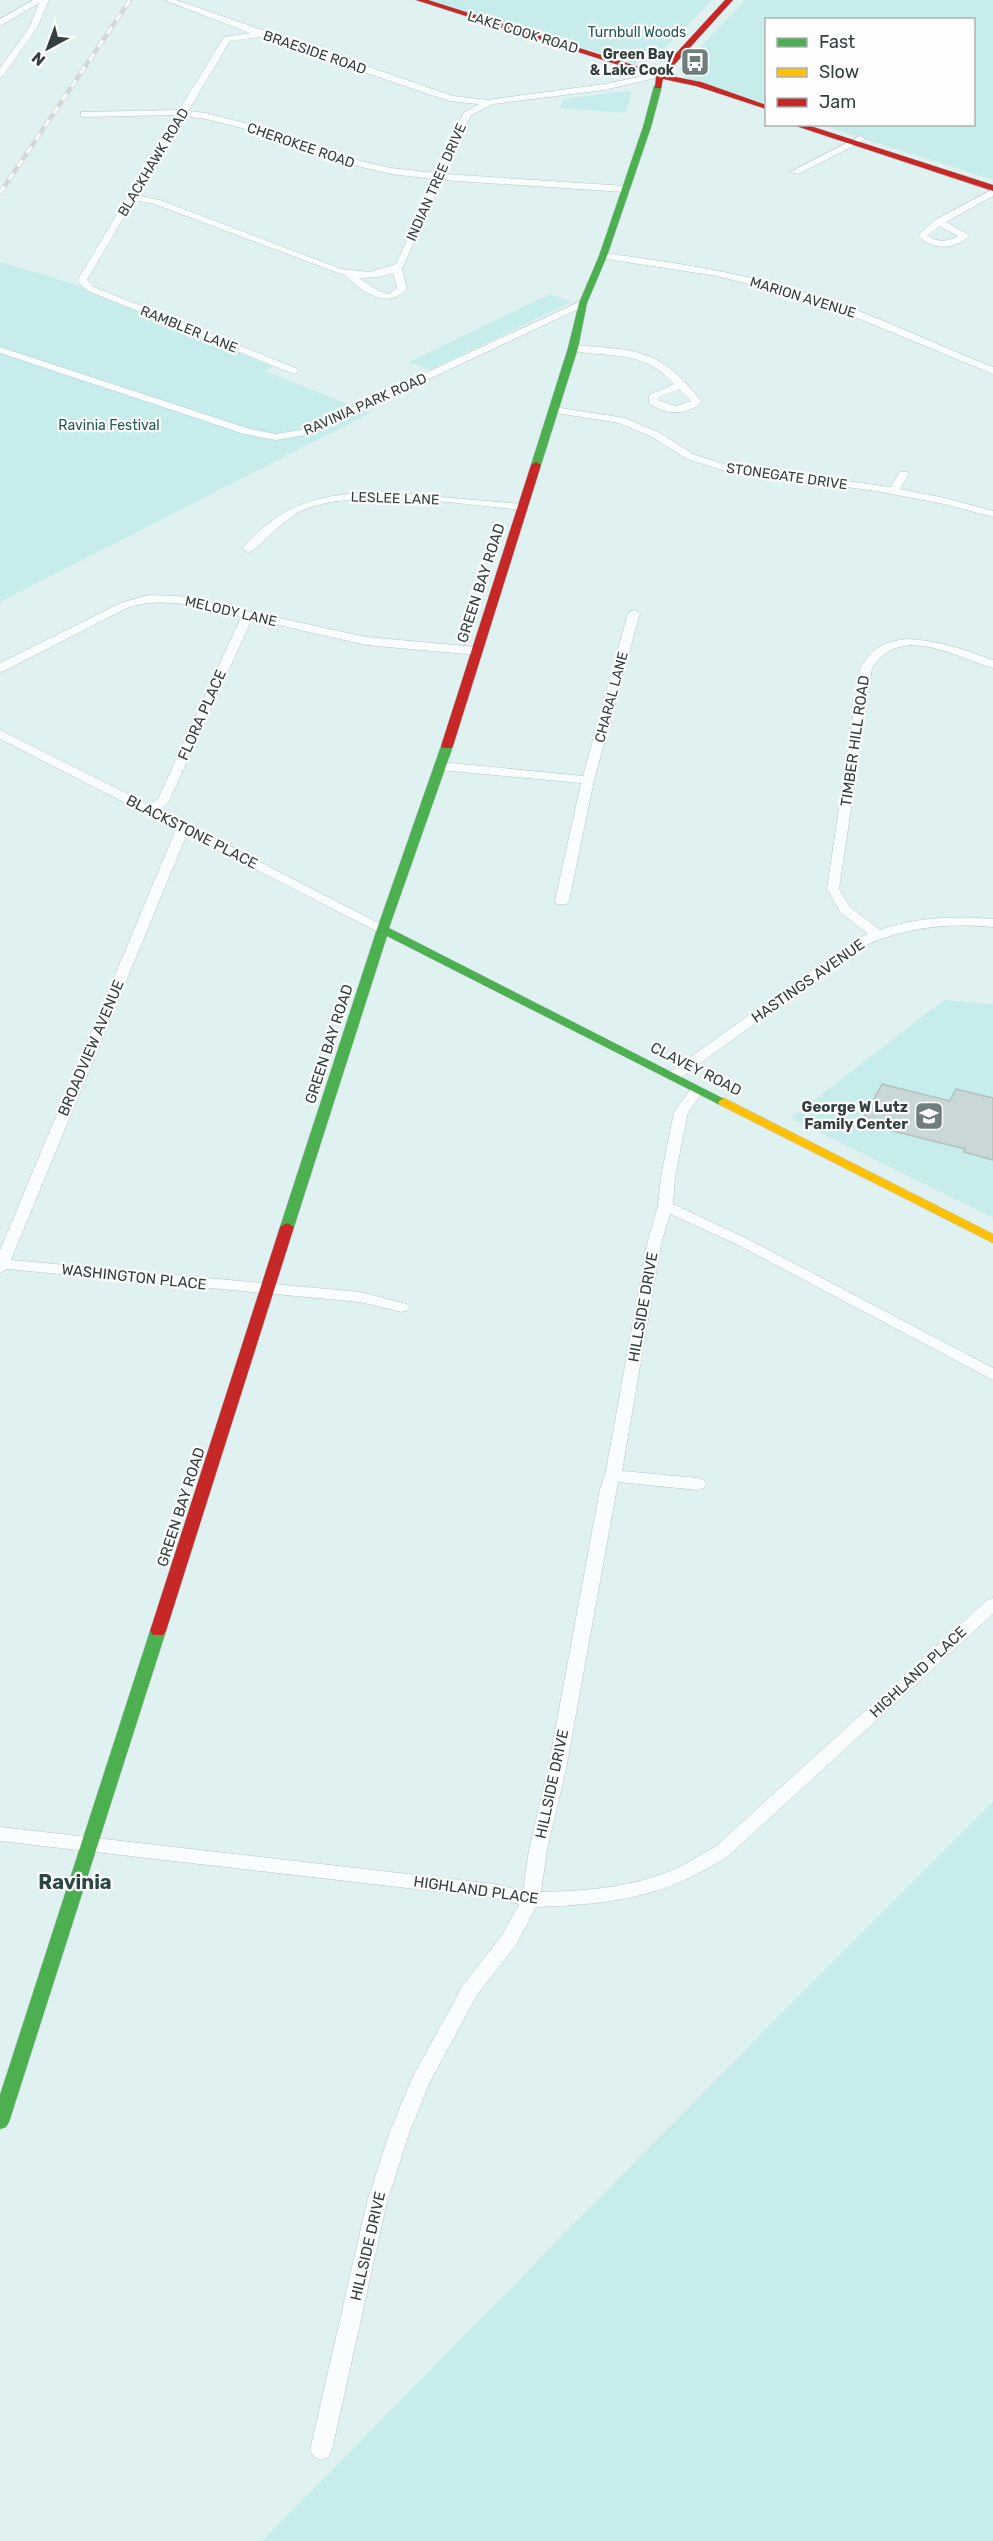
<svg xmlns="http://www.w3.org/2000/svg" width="993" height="2541" font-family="Rubik,sans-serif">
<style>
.green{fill:#c6edeb}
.building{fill:#c9d7d7;stroke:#b1c0bf;stroke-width:1.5}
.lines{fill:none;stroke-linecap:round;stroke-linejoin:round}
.street-casing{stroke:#b8c7c6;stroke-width:1}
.fast-casing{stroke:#b8c7c6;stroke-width:1}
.slow-casing{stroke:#b8c7c6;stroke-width:1}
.jam-casing{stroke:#b8c7c6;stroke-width:1}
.street{fill:#fafdfd;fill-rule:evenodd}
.fast{fill:#4caf50;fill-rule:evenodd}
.slow{fill:#ffc107;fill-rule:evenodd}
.jam{fill:#c62828;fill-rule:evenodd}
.rail-casing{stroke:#d2d8d7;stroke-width:4.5}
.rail{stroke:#fefefe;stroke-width:3;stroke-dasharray:8;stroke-linecap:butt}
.labels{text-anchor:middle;stroke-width:4.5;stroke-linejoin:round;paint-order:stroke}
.far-street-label{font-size:14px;fill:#32403f;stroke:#fefefe}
.far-park-label{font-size:14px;fill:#215957;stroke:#fefefe}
.far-poi-label{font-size:14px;font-weight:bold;fill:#32403f;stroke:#fefefe;text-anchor:end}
.street-label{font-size:15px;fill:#32403f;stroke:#fefefe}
.poi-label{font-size:15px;font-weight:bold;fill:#32403f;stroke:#fefefe;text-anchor:end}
.near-neighbourhood-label{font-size:20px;font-weight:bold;fill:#2a4746;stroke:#fefefe}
</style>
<rect width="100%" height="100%" fill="#dff1f0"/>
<g class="green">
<polygon points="426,0 712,0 652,61 639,65"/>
<polygon points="745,0 993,0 993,180 821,125 974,124 974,20 766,20 766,104 688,79 680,73 705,42"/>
<polygon points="626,91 631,92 626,113 560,108 564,99"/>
<polygon points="0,262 75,284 273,367 264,371 370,413 0,602"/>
<polygon points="550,294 571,302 430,370 409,362"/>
<polygon points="944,1000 993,1004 993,1218 791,1118"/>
<polygon points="993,1802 993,2541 262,2541 761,2034"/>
</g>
<polygon class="building" points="882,1084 950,1101 956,1089 993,1098 993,1160 964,1152 965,1149 861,1123"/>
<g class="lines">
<g class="street-casing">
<g id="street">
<polygon points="33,0 49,0 37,28 3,76 0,77 0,68 29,28 39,3 0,26 0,19"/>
<path d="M164,0H176L453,96L488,100L604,84L660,73L664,76L604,90L493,104L471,115L445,174L625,186L630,189L625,192L442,180L402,269L407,288C388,311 362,292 346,276L154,204L134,200L87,280L94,287L298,369L299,371L294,374L88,291L77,281L176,115L84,117L81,116V112L179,110L224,37L250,33ZM260,37L449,101L479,104L463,113L436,173L391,168L335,155L264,128L206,113L188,111L230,41ZM185,116L206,119L258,132L329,159L391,174L434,179L396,264L370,272L341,269L160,200L137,195ZM393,273L397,288L389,294L379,291L359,278L378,277Z"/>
<polygon points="860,136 865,139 863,141 798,174 790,172"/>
<path d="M993,189V196L946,222L967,234L969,236C955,250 931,251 918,235L935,220ZM939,226L958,236C947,242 937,243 928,235Z"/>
<path d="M603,253C680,263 758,275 832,301C887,320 939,346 993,367V374L845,313L797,296L717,276L600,258V254Z"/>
<polygon points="583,300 587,301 587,305 312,434 276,440 244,434 0,353 0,347 250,429 276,434 305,429"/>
<path d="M573,345C638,350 660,348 702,402C688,416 664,415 649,403V395L674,384C642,348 611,359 569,350V346ZM679,389L691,401L675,406L658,400L659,397Z"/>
<polygon points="554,407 625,418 660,433 695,455 724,464 890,487 900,472 908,472 909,474 900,489 945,498 993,511 993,517 944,504 876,491 722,470 687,459 652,437 619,423 550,412 549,410"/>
<path d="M382,492L523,504L528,507L523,510C466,505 341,484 294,515C279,525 266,540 252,551L248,552L242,549C283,501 322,494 382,492Z"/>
<path d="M148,595L178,596L366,637L477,647L483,651L477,655L366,645L252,619L169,801L160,810L390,929L388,932H378L187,834L11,1260L360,1292L407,1304L410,1307L407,1310L402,1312L360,1302L7,1269L0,1273V1250L176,829L0,739V730L150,805L158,799L241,617C204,608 167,596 129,607L4,671L0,672V663L121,603Z"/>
<polygon points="634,610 640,613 594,780 569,901 567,904 557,904 555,901 581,783 440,770 434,766 440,762 583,776 628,613"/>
<path d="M906,639C937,640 964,649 993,660V668C954,657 901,623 872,668L839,889L850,907L880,930C917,917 955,916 993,919V927C947,923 906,927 864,946L678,1079H668L666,1076L668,1073L854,940L868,934L840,912L827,889L860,668C874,647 881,643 906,639Z"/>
<path d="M698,1085L705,1089L688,1112L675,1177L673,1204L746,1238L993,1368V1380L736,1244L670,1214L661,1244L622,1471L698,1478L704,1480L706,1484L704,1488L698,1490L618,1482L566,1769L547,1850L541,1892C584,1891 625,1888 665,1873C682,1867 698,1856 715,1847L987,1600L993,1598V1614L727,1857C711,1866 695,1876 678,1883C632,1902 585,1905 536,1907L516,1945L477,1995L430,2082L409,2134L387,2202L332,2450L328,2457L321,2460L314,2457L310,2450L367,2202L389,2134L411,2080L463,1985L502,1935L519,1904L494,1898L0,1841V1827L494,1884L523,1891L529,1850L548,1769L600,1489L606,1471L647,1244L658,1206L661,1177L674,1112L693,1086Z"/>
</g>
</g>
<g class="fast-casing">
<g id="fast">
<polygon points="658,84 662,86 651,127 607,256 587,303 578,348 541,465 533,467 531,465 568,348 579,303 599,256 643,127 654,86"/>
<polygon points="447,743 453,746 389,928 730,1102 728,1105 720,1105 387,936 294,1227 292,1230 282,1230 280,1227 377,929 441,746"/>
<polygon points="158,1625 163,1627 166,1631 9,2122 6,2127 0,2129 0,2095 150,1631 153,1627"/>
</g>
</g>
<g class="slow-casing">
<polygon id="slow" points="724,1098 993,1234 993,1243 720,1105 718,1102"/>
</g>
<g class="jam-casing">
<g id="jam">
<polygon points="416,0 428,0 658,73 725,0 733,0 665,75 701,82 766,105 766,109 696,86 663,79 661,88 655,88 656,77"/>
<polygon points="790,124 804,124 993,185 993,191"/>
<polygon points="536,462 541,465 453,746 451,748 443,748 441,746 531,465"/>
<polygon points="287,1223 294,1227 166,1631 163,1635 153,1635 150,1631 280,1227"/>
</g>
</g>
<use href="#street" class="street"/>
<use href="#fast" class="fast"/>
<use href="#slow" class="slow"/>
<use href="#jam" class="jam"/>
<g class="rail-casing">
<polyline id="rail" points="0,193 130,0"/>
</g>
<use href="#rail" class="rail"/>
</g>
<defs>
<g id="bus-square" transform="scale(1.5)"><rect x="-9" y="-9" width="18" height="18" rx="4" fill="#6f7e7d" stroke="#fefefe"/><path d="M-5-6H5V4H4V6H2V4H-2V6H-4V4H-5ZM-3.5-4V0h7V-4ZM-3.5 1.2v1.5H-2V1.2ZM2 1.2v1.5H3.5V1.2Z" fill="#fff"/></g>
<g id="school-square" transform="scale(1.5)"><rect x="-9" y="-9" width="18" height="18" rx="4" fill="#6f7e7d" stroke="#fefefe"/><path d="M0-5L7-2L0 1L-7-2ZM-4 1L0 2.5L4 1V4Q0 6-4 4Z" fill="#fff"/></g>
</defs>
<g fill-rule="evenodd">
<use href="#bus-square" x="695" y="62"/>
<use href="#school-square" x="929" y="1116"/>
</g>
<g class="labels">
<g class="far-street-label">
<text transform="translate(523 32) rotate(17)" y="5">LAKE COOK ROAD</text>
<text transform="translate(315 52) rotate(19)" y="5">BRAESIDE ROAD</text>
<text transform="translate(301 145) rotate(19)" y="5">CHEROKEE ROAD</text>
<text transform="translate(153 162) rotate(-59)" y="5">BLACKHAWK ROAD</text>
<text transform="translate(436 182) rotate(-66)" y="5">INDIAN TREE DRIVE</text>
<text transform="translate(803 297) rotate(17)" y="5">MARION AVENUE</text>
<text transform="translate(189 329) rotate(22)" y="5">RAMBLER LANE</text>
<text transform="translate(365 404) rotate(-24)" y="5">RAVINIA PARK ROAD</text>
<text transform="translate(787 476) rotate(8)" y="5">STONEGATE DRIVE</text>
<text transform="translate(395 498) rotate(2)" y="5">LESLEE LANE</text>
<text transform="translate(231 611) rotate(13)" y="5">MELODY LANE</text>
<text transform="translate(611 697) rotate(-75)" y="5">CHARAL LANE</text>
</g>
<g class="far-park-label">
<text x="637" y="37">Turnbull Woods</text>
<text x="109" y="430">Ravinia Festival</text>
</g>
<g class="far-poi-label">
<text x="674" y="59">Green Bay<tspan x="674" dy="16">&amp; Lake Cook</tspan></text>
</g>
<g class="street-label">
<text transform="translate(481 583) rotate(-72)" y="5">GREEN BAY ROAD</text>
<text transform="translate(202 715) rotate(-66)" y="5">FLORA PLACE</text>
<text transform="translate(855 741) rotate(-82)" y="5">TIMBER HILL ROAD</text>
<text transform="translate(192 832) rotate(27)" y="5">BLACKSTONE PLACE</text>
<text transform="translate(808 981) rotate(-35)" y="5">HASTINGS AVENUE</text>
<text transform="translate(329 1044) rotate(-72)" y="5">GREEN BAY ROAD</text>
<text transform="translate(91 1048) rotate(-67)" y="5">BROADVIEW AVENUE</text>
<text transform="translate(696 1069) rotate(27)" y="5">CLAVEY ROAD</text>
<text transform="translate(134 1277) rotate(6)" y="5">WASHINGTON PLACE</text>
<text transform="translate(643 1307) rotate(-80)" y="5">HILLSIDE DRIVE</text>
<text transform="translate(181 1507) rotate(-72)" y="5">GREEN BAY ROAD</text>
<text transform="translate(918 1672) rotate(-43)" y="5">HIGHLAND PLACE</text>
<text transform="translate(552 1784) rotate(-78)" y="5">HILLSIDE DRIVE</text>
<text transform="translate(476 1890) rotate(8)" y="5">HIGHLAND PLACE</text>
<text transform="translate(368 2246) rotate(-77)" y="5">HILLSIDE DRIVE</text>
</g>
<g class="poi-label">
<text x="908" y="1112">George W Lutz<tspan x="908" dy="17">Family Center</tspan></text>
</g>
<g class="near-neighbourhood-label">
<text x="75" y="1889">Ravinia</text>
</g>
</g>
<rect x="765" y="18" width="210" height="108" fill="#fefefe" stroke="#acb2b2" stroke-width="1.5"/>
<rect x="777" y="38" width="30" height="9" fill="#4caf50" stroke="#acb2b2" stroke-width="1.5"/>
<text x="819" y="48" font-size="18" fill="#32403f">Fast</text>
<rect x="777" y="68" width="30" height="9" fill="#ffc107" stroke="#acb2b2" stroke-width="1.5"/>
<text x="819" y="78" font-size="18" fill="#32403f">Slow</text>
<rect x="777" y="98" width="30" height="9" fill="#c62828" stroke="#acb2b2" stroke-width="1.5"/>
<text x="819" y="108" font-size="18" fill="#32403f">Jam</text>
<g transform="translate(48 48) rotate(221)" stroke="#fefefe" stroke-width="4.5" paint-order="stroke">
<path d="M0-4.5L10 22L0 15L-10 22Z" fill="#32403f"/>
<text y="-9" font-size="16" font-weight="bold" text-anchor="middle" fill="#32403f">N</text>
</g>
</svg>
